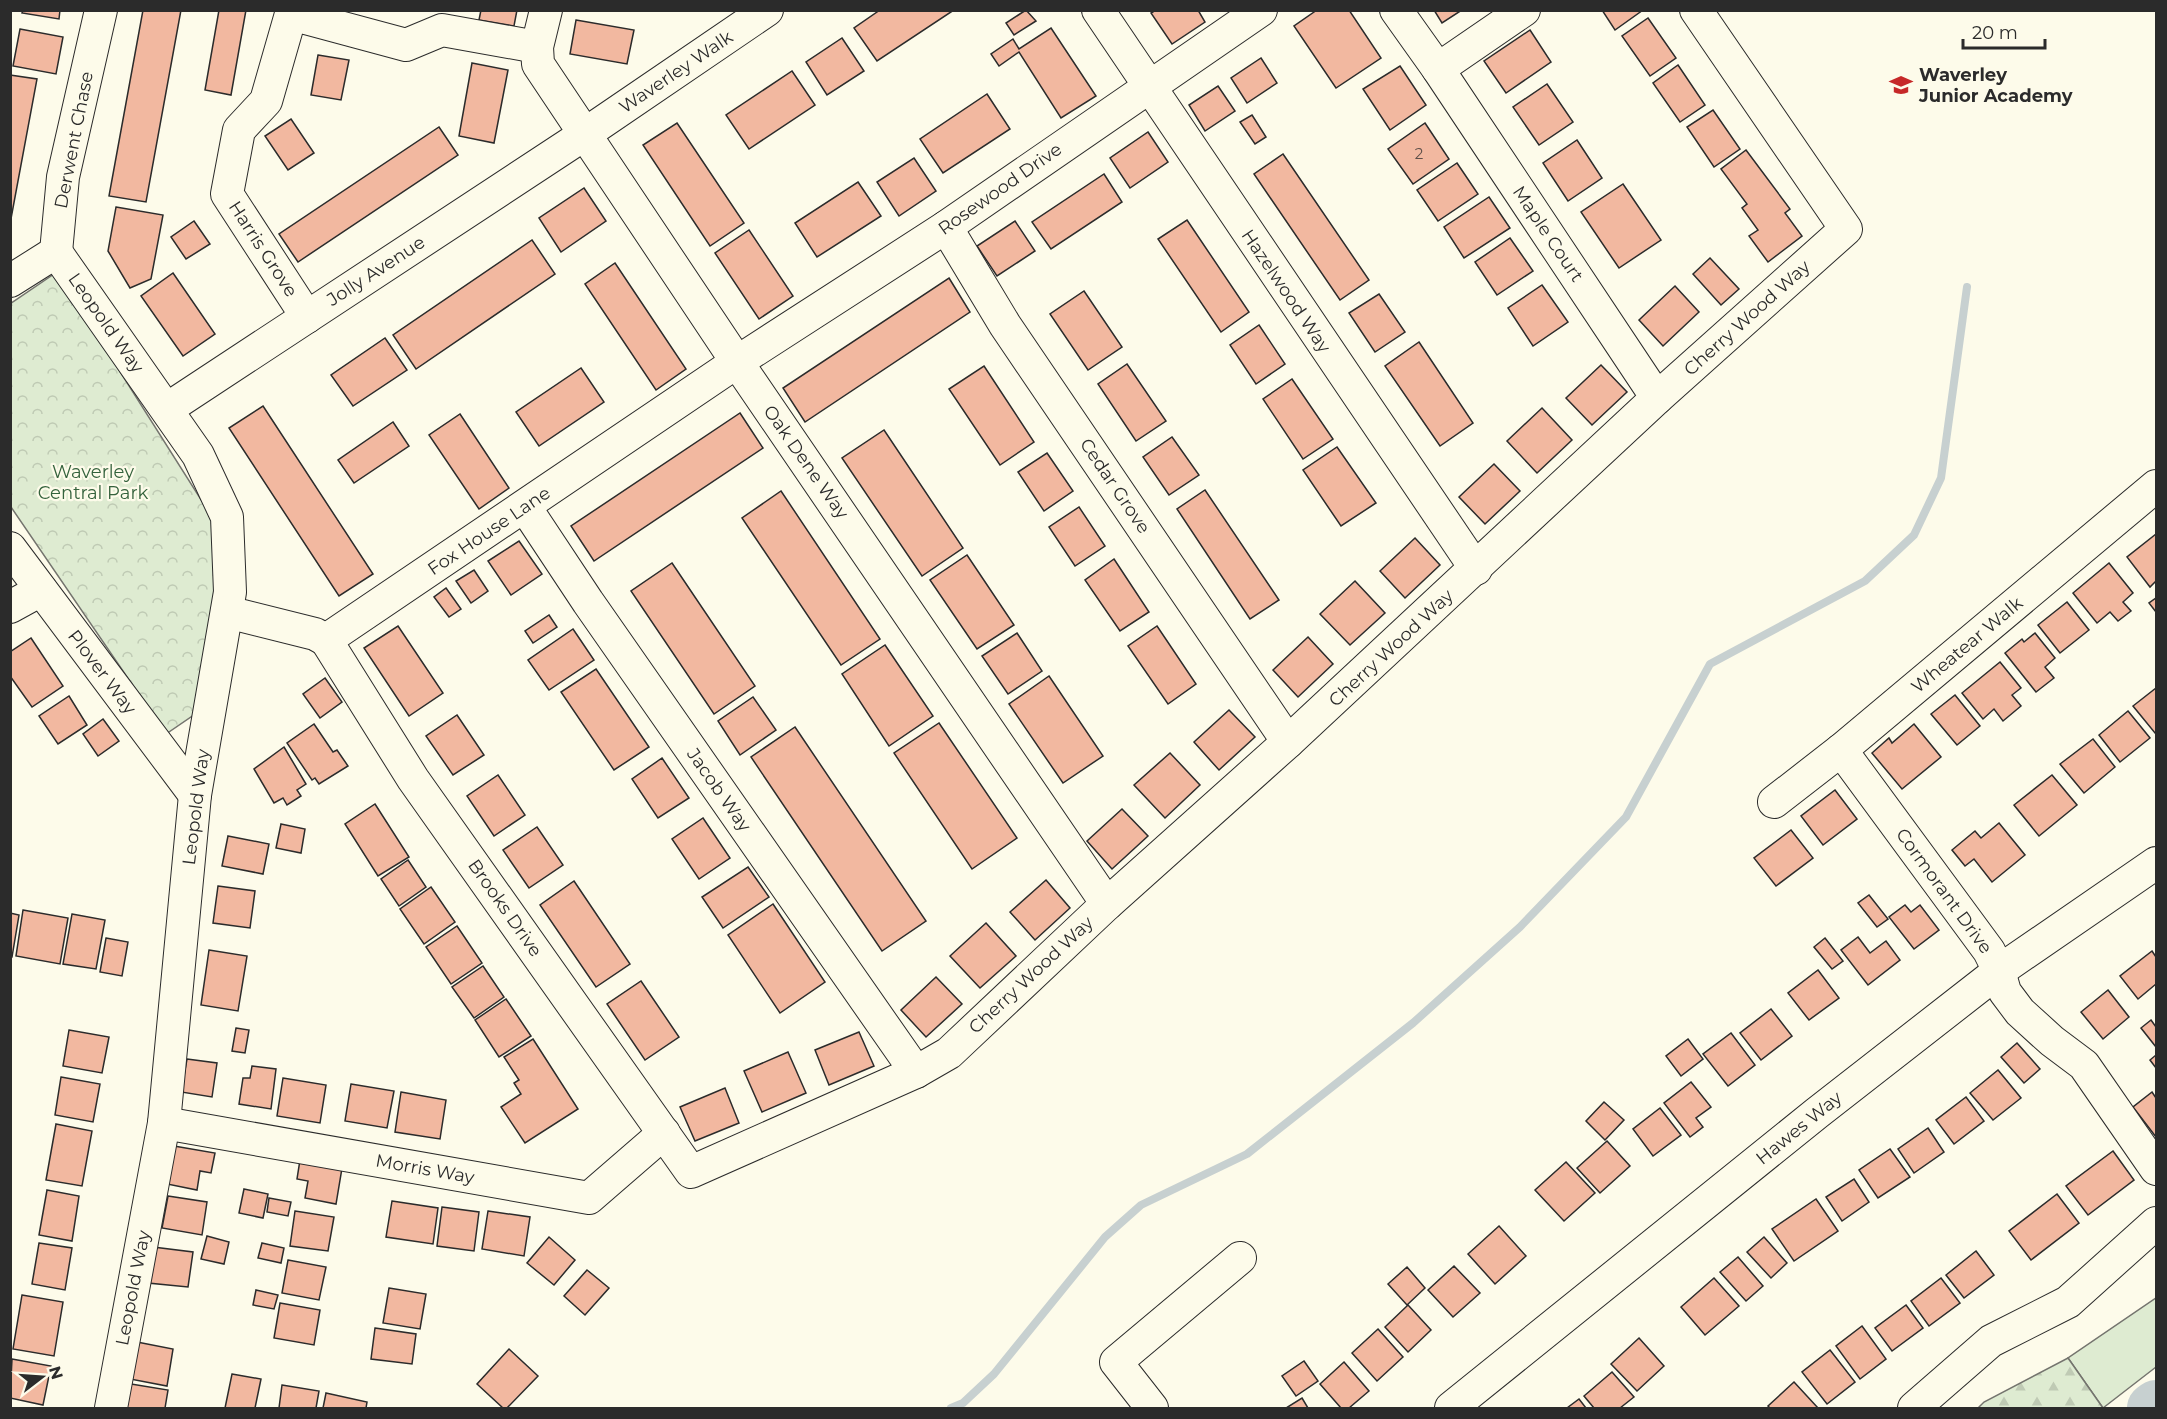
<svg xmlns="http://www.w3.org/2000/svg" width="2167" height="1419" font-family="Montserrat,sans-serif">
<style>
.green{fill:#deebd1;stroke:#74746e;stroke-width:1.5}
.forest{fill:url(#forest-firs);stroke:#74746e;stroke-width:1.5}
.park{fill:url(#park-crowns);stroke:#74746e;stroke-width:1.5}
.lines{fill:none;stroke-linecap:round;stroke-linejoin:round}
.stream{stroke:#c7d0d0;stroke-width:8}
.river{stroke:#c7d0d0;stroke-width:50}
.building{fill:#f2b8a0;stroke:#2b2b2b;stroke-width:1.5}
.minor-casing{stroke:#2b2b2b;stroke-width:34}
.minor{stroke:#fdfbea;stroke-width:32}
.labels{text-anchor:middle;stroke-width:4.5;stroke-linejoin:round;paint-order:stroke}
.number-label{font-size:15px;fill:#5d4e48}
.street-label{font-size:18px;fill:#2b2b2b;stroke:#fdfbea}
.poi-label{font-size:18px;font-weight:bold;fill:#2b2b2b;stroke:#fdfbea;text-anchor:start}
.park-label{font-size:18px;fill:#34623c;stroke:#fdfbea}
</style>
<defs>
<pattern id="forest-firs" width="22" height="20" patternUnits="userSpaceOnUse" patternTransform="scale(1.5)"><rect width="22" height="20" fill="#deebd1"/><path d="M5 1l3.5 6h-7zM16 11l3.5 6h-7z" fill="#bfcab4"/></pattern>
<pattern id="park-crowns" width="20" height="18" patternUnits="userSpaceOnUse" patternTransform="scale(1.5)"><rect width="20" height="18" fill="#deebd1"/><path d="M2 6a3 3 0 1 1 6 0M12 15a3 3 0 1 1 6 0" fill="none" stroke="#bfcab4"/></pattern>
</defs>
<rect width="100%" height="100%" fill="#fdfbea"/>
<polygon class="green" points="2156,1298 2156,1367 2103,1408 2068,1358"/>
<polygon class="forest" points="2068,1358 2103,1408 1978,1408 1984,1402"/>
<polygon class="park" points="57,272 212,517 220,560 201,710 166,734 11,507 10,304"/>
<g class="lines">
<polyline class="stream" points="951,1408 963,1403 994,1374 1105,1237 1141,1205 1247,1154 1413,1023 1520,927 1626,817 1710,664 1865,581 1914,535 1941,478 1967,287"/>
<polyline class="river" points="2152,1408 2156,1405"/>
</g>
<g class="building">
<polygon points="23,10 60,10 59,19 22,13"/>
<polygon points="143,10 181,10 146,202 109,196"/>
<polygon points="219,10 246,10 231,95 205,90"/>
<polygon points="481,10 517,10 514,26 479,20"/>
<polygon points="880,10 954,10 877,61 854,28"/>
<polygon points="1026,10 1036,21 1014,35 1006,23"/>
<polygon points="1156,10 1198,10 1205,22 1172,44 1151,13"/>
<polygon points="1317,10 1349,10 1381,58 1336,88 1294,26"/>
<polygon points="1434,10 1462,10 1442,23"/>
<polygon points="1602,10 1643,10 1615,30"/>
<polygon points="1648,18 1676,58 1650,76 1622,36"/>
<polygon points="576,20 634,30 627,64 570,54"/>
<polygon points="1051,28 1096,96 1061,118 1019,52 999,66 991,54 1013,39 1019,49"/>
<polygon points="20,29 63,37 56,74 13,66"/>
<polygon points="1530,30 1551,62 1506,93 1484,61"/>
<polygon points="842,38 864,71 827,95 806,62"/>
<polygon points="318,55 349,60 341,100 311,95"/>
<polygon points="1261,58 1277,83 1247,103 1231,78"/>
<polygon points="472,63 508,70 494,143 459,136"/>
<polygon points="1678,65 1705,105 1680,122 1653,83"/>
<polygon points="1400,66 1426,105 1390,130 1363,89"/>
<polygon points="792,71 815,105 749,149 726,115"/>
<polygon points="10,75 37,79 10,224"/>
<polygon points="1547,84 1573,122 1539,145 1513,107"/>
<polygon points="1218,86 1235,111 1205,131 1189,105"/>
<polygon points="987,94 1010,129 943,173 920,139"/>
<polygon points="1713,110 1740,149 1714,167 1687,127"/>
<polygon points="1252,115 1266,137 1255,144 1240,122"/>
<polygon points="291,119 314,153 288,170 265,136"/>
<polygon points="677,123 744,223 710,246 643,145"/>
<polygon points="1425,123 1449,159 1413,184 1388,149"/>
<polygon points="439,127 458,155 298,262 279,234"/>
<polygon points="1148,132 1168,162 1130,188 1110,158"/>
<polygon points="1577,140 1602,178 1568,201 1543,163"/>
<polygon points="1746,150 1790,209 1785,213 1802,236 1768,262 1749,236 1758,230 1742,208 1747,204 1721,169"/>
<polygon points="1283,154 1369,280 1340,300 1254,174"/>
<polygon points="914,158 936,191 899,216 877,182"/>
<polygon points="1457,163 1478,194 1438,221 1417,190"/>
<polygon points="1104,174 1122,202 1051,249 1032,222"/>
<polygon points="858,182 881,216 817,257 795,223"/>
<polygon points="1623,184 1661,240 1619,268 1581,212"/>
<polygon points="584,188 606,221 561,252 539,218"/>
<polygon points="1489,197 1510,228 1464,258 1444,227"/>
<polygon points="116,207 163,215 151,279 130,288 108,251"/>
<polygon points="1187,220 1249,312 1221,332 1158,239"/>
<polygon points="194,221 210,244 186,259 171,237"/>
<polygon points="1015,221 1035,251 997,276 977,246"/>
<polygon points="749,230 793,296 759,319 715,253"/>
<polygon points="1510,238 1533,271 1497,295 1475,262"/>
<polygon points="532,240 555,274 416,369 393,335"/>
<polygon points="1710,258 1739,289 1721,305 1693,274"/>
<polygon points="615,263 686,369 656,390 585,284"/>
<polygon points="173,273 215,334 183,356 141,296"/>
<polygon points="949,278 970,312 805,422 783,388"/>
<polygon points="1542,285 1568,322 1533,346 1508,308"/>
<polygon points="1675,286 1699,312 1663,346 1639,320"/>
<polygon points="1084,291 1122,347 1088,370 1050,314"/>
<polygon points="1379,294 1405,332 1375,352 1349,313"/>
<polygon points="1259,325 1285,364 1256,384 1230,345"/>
<polygon points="385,338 407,370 353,406 331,375"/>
<polygon points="1419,342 1473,423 1440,446 1385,366"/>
<polygon points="1127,364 1166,421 1136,441 1098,384"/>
<polygon points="1601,365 1627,392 1592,425 1566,398"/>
<polygon points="984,366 1034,442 1000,465 949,389"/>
<polygon points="581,368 604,402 539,446 516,412"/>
<polygon points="1292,379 1333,439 1303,459 1263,399"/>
<polygon points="263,406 373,574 339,596 229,428"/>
<polygon points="1542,408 1572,440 1537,473 1507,441"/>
<polygon points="740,413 763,448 594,561 571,526"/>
<polygon points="460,414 509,488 479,509 429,435"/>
<polygon points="393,422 409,446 354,483 338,460"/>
<polygon points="884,430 963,548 922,576 842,458"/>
<polygon points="1172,437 1199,475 1169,495 1143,457"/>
<polygon points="1337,447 1376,503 1341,526 1303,470"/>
<polygon points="1047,453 1073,491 1044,511 1018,472"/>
<polygon points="1494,464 1520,491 1485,524 1459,497"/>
<polygon points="1205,490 1279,600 1250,619 1177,509"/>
<polygon points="781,491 880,639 841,665 742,518"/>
<polygon points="1079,507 1105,546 1075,566 1049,527"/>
<polygon points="2156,534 2156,581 2150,587 2127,557"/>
<polygon points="1415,538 1440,565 1405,598 1380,571"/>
<polygon points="519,541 542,574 511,595 488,561"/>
<polygon points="967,555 1014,625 977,649 930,580"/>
<polygon points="1114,559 1149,612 1120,631 1085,580"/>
<polygon points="672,563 755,686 714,714 631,591"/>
<polygon points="2109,563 2133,593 2123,602 2131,611 2118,621 2110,612 2097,623 2073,593"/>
<polygon points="474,570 488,591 471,603 456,581"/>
<polygon points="1355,581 1385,613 1350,645 1320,614"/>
<polygon points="446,588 461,609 449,617 434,597"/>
<polygon points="2156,598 2156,612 2149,603"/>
<polygon points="2067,602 2089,630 2060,653 2038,625"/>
<polygon points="549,615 557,627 533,643 525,631"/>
<polygon points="398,626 443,693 409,716 364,648"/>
<polygon points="1157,626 1196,684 1168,704 1128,646"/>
<polygon points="573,629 594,660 549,690 528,660"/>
<polygon points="1017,633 1042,671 1008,694 982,656"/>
<polygon points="2035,633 2055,658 2045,667 2054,678 2036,692 2005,653 2022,639 2024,642"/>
<polygon points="1308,637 1333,664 1298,697 1273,670"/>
<polygon points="31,638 63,686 32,707 10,676 10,652"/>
<polygon points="885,645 933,716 889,746 842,674"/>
<polygon points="2000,662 2021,688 2012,695 2021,706 2003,721 1994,709 1983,719 1962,693"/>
<polygon points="596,669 649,747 614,770 561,692"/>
<polygon points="1049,676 1103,756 1063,783 1009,704"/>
<polygon points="325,678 342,702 320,718 303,694"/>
<polygon points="2156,688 2156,732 2155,733 2133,706"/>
<polygon points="1955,695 1980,726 1957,745 1931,714"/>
<polygon points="69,696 87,725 58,744 39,716"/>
<polygon points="753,697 776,730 740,755 718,721"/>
<polygon points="1229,710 1255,737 1219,770 1194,742"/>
<polygon points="2128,711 2150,738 2120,762 2099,735"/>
<polygon points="457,715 484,755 453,775 426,736"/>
<polygon points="103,719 119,741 98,756 83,734"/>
<polygon points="939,723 1017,838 972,869 894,753"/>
<polygon points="314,724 333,752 337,750 348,766 319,784 315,778 312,780 287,743"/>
<polygon points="1914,724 1941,757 1902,789 1872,753 1889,738 1892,743"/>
<polygon points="795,727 926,921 882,951 751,757"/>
<polygon points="2093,739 2115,767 2084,793 2060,764"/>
<polygon points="284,747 306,784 297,790 301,796 287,805 283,798 274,803 254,769"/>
<polygon points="1170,753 1200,785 1165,818 1134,785"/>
<polygon points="662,758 689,798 658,818 632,779"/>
<polygon points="498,775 525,815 494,836 467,796"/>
<polygon points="2052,775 2077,805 2039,836 2014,805"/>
<polygon points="1835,790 1857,819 1823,845 1801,816"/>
<polygon points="375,804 409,857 378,876 345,824"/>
<polygon points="1122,809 1148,836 1112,869 1087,841"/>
<polygon points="703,818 730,858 699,879 672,839"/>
<polygon points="1999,823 2025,855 1992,882 1974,859 1965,866 1952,850 1975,831 1981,838"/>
<polygon points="281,824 305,829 301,853 276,848"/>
<polygon points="537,827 563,865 529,888 503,850"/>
<polygon points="1791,830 1813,858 1776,886 1754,858"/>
<polygon points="228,836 269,844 263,874 222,866"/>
<polygon points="408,860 426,887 399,906 381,879"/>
<polygon points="748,867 769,897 723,928 702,897"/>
<polygon points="1046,880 1070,908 1035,940 1010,912"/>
<polygon points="574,881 630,964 596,987 540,905"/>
<polygon points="218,886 255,891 250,928 213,923"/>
<polygon points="431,887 455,922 424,944 400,909"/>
<polygon points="1869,895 1888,919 1877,927 1858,903"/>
<polygon points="773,904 825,982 780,1013 728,935"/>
<polygon points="1905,905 1911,912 1920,905 1939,930 1914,949 1889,917"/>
<polygon points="23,910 68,918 60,964 16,956"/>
<polygon points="10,913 19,915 12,957 10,957"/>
<polygon points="72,914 105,920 96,969 63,964"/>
<polygon points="986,923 1016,956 980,988 950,956"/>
<polygon points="457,926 482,963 451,984 426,947"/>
<polygon points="1858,937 1870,953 1886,941 1900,960 1868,985 1841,950"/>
<polygon points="106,938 128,942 122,976 100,972"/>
<polygon points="1825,938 1843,961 1832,969 1814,947"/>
<polygon points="209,950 247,956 238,1011 201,1005"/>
<polygon points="2152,951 2156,957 2156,984 2138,999 2120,976"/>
<polygon points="483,966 504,997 474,1018 452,987"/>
<polygon points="1818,970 1839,998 1809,1020 1788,993"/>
<polygon points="936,977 962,1004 926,1037 901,1010"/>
<polygon points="641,981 679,1037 645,1060 607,1004"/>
<polygon points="2108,990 2129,1017 2103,1039 2081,1012"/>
<polygon points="506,999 531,1036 499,1057 475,1020"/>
<polygon points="1771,1009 1792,1036 1761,1060 1740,1033"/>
<polygon points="2151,1020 2156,1027 2156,1047 2141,1028"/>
<polygon points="236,1028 249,1030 245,1053 232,1051"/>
<polygon points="69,1030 109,1037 102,1073 63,1066"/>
<polygon points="859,1032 874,1066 829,1085 815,1050"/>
<polygon points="1731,1033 1755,1065 1728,1086 1703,1054"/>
<polygon points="533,1039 578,1109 525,1143 501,1107 521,1094 514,1083 519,1080 504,1057"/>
<polygon points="1688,1039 1703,1059 1681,1076 1666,1056"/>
<polygon points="2017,1043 2040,1069 2024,1083 2001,1057"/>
<polygon points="788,1052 806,1093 762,1112 744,1071"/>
<polygon points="2156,1055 2156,1068 2150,1060"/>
<polygon points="187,1059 217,1063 212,1097 181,1092"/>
<polygon points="252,1066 276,1069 271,1109 239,1104 243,1078 250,1078"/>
<polygon points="1998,1070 2021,1098 1993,1120 1970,1093"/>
<polygon points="61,1077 100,1084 93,1122 55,1115"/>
<polygon points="283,1078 326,1085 320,1123 277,1116"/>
<polygon points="1691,1082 1711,1107 1696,1118 1703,1127 1690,1137 1664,1103"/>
<polygon points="351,1084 394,1091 387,1128 345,1121"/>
<polygon points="725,1088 739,1123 695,1141 680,1107"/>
<polygon points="401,1092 446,1100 440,1139 395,1132"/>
<polygon points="2152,1092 2156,1098 2156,1137 2133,1107"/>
<polygon points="1966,1097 1984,1121 1954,1144 1936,1120"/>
<polygon points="1604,1102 1624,1120 1605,1140 1586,1121"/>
<polygon points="1660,1108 1681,1135 1653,1156 1633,1129"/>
<polygon points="56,1124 92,1131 82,1186 46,1180"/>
<polygon points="1928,1128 1944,1152 1914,1173 1898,1149"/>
<polygon points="1607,1141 1630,1166 1600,1193 1577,1168"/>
<polygon points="174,1146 215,1153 211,1173 200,1171 197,1190 167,1184"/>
<polygon points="1890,1149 1910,1177 1878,1198 1859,1170"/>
<polygon points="2113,1151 2134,1180 2088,1215 2066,1186"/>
<polygon points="300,1160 342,1168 336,1204 305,1198 308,1181 297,1179"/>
<polygon points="1566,1162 1595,1193 1564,1221 1535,1190"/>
<polygon points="1854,1179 1869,1202 1842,1221 1826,1197"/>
<polygon points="244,1189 268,1194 263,1218 239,1213"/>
<polygon points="47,1190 79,1196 72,1241 39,1235"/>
<polygon points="2057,1194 2079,1223 2031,1260 2009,1231"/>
<polygon points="168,1196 207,1202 202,1235 162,1228"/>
<polygon points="269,1198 291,1202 288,1216 267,1212"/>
<polygon points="1816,1199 1838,1231 1794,1261 1772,1229"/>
<polygon points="392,1201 438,1208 433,1244 386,1237"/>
<polygon points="442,1207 479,1212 474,1251 437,1246"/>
<polygon points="295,1211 334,1217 328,1251 290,1246"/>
<polygon points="488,1211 530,1217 524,1256 482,1249"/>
<polygon points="1499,1226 1526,1256 1495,1284 1468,1254"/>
<polygon points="207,1236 229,1242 224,1264 201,1259"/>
<polygon points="549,1237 575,1260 554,1285 527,1263"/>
<polygon points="1764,1237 1787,1263 1771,1278 1747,1252"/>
<polygon points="39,1243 72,1248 65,1290 32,1284"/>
<polygon points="262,1243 284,1248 281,1263 258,1258"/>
<polygon points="153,1247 193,1252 188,1287 148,1283"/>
<polygon points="1976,1251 1994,1275 1964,1298 1946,1275"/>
<polygon points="1738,1257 1763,1286 1746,1301 1720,1272"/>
<polygon points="288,1260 326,1267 319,1300 282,1293"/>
<polygon points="1454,1266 1480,1293 1453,1317 1428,1290"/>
<polygon points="1407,1267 1425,1288 1407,1305 1388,1284"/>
<polygon points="587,1270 609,1288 585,1315 564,1296"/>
<polygon points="1714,1278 1739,1306 1705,1335 1681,1307"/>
<polygon points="1941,1278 1960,1303 1929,1326 1911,1301"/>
<polygon points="389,1288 426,1294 420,1329 383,1323"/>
<polygon points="256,1290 278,1295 274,1309 253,1305"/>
<polygon points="22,1295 63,1302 54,1356 13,1349"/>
<polygon points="280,1303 320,1310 314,1345 274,1338"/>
<polygon points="1408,1305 1431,1330 1408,1352 1385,1327"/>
<polygon points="1906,1305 1923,1328 1892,1351 1875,1328"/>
<polygon points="1862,1326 1886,1359 1860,1379 1836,1346"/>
<polygon points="375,1328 416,1334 412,1364 371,1359"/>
<polygon points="1378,1329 1403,1357 1377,1381 1352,1353"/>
<polygon points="1639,1338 1664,1366 1637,1391 1611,1364"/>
<polygon points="137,1342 173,1349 167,1386 130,1379"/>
<polygon points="509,1349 538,1376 507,1408 503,1408 477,1384"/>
<polygon points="1830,1350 1855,1382 1827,1404 1802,1372"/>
<polygon points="12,1359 51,1366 43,1405 10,1398"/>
<polygon points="1304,1361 1318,1381 1296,1396 1282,1376"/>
<polygon points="1344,1362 1369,1391 1349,1408 1341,1408 1320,1384"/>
<polygon points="1612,1372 1634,1397 1620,1408 1594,1408 1584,1396"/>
<polygon points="232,1374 261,1379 255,1408 225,1408"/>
<polygon points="1794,1382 1818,1408 1770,1408 1768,1406"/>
<polygon points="125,1383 168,1390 165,1408 121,1408"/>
<polygon points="282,1385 319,1391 316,1408 279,1408"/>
<polygon points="326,1393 367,1402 366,1408 323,1408"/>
<polygon points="1302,1398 1308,1408 1286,1408"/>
<polygon points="1579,1399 1586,1408 1567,1408"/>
</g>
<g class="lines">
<g class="minor-casing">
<g id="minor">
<polyline points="546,10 537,47 538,64 737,362 1107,904"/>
<polyline points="1098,10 1476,569"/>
<polyline points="1396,10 1438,69 1657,398"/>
<polyline points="1438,69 1524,10"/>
<polyline points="946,227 1005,325 1288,742"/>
<polyline points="56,252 198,455 227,517 230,592 195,795 164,1123 111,1408"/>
<polyline points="10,281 56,252 63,177 101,10"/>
<polyline points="307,317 227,194 239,130 266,101 291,14 406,45 442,30 537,47"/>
<polyline points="167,409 585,134 767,10"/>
<polyline points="525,507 588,602 916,1072"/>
<polyline points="10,548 195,795"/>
<polyline points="10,607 41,590"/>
<polyline points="227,612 315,634 326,640 737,362 946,227 1261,10"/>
<polyline points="326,640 413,779 691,1172 916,1072 949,1053 1107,904 1288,742 1657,398 1846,229 1696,10"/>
<polyline points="1841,750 1989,951 1999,971 2005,992 2020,1012 2052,1041 2084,1065 2156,1169"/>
<polyline points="1774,802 1841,750 2156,486"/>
<polyline points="164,1123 589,1198 664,1133"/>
<polyline points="1152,1408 1116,1362 1240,1258"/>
<polyline points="1451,1408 1817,1113 1999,971 2156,863"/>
<polyline points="1914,1408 1991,1341 2068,1302 2156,1223"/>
</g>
</g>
<use href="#minor" class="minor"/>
</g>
<defs>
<g id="school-bare" transform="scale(1.8)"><path d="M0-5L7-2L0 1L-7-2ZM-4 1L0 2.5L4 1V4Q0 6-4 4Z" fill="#c62828" stroke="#fdfbea" stroke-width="2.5" paint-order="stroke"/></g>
</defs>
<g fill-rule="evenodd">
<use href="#school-bare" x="1901" y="85"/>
</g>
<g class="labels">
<g class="number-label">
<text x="1419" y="159">2</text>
</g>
<g class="street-label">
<text transform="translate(676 72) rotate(-34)" y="6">Waverley Walk</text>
<text transform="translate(74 140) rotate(-79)" y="6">Derwent Chase</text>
<text transform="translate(1000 189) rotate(-35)" y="6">Rosewood Drive</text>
<text transform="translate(1548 234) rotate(56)" y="6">Maple Court</text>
<text transform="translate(263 249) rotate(57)" y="6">Harris Grove</text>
<text transform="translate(376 271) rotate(-33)" y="6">Jolly Avenue</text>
<text transform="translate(1286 291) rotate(56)" y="6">Hazelwood Way</text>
<text transform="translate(1747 318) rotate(-42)" y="6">Cherry Wood Way</text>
<text transform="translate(106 323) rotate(55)" y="6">Leopold Way</text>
<text transform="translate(806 462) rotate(55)" y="6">Oak Dene Way</text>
<text transform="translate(1115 486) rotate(56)" y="6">Cedar Grove</text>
<text transform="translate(489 531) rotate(-34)" y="6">Fox House Lane</text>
<text transform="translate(1967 645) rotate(-40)" y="6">Wheatear Walk</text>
<text transform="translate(1391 648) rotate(-43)" y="6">Cherry Wood Way</text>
<text transform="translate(102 672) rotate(53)" y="6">Plover Way</text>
<text transform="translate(719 790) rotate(55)" y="6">Jacob Way</text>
<text transform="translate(196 807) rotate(-83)" y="6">Leopold Way</text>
<text transform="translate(1944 891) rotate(54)" y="6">Cormorant Drive</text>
<text transform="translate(505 908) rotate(55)" y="6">Brooks Drive</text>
<text transform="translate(1031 975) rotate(-43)" y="6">Cherry Wood Way</text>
<text transform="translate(1799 1128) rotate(-39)" y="6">Hawes Way</text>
<text transform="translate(425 1169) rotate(10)" y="6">Morris Way</text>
<text transform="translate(133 1288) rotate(-79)" y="6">Leopold Way</text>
</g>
<g class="poi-label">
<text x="1919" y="81">Waverley<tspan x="1919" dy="21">Junior Academy</tspan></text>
</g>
<g class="park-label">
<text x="93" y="478">Waverley<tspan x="93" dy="21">Central Park</tspan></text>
</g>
</g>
<rect width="2167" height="1419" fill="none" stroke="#2b2b2b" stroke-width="24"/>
<g transform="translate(42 1377) rotate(73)" stroke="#fdfbea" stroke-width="4.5" paint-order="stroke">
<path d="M0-4.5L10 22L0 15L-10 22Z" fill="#2b2b2b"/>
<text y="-9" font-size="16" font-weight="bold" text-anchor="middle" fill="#2b2b2b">N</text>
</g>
<path d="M1963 39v9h82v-9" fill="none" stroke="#2b2b2b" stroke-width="3"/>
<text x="1972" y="39" font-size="18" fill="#2b2b2b" stroke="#fdfbea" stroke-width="4.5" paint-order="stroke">20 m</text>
</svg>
